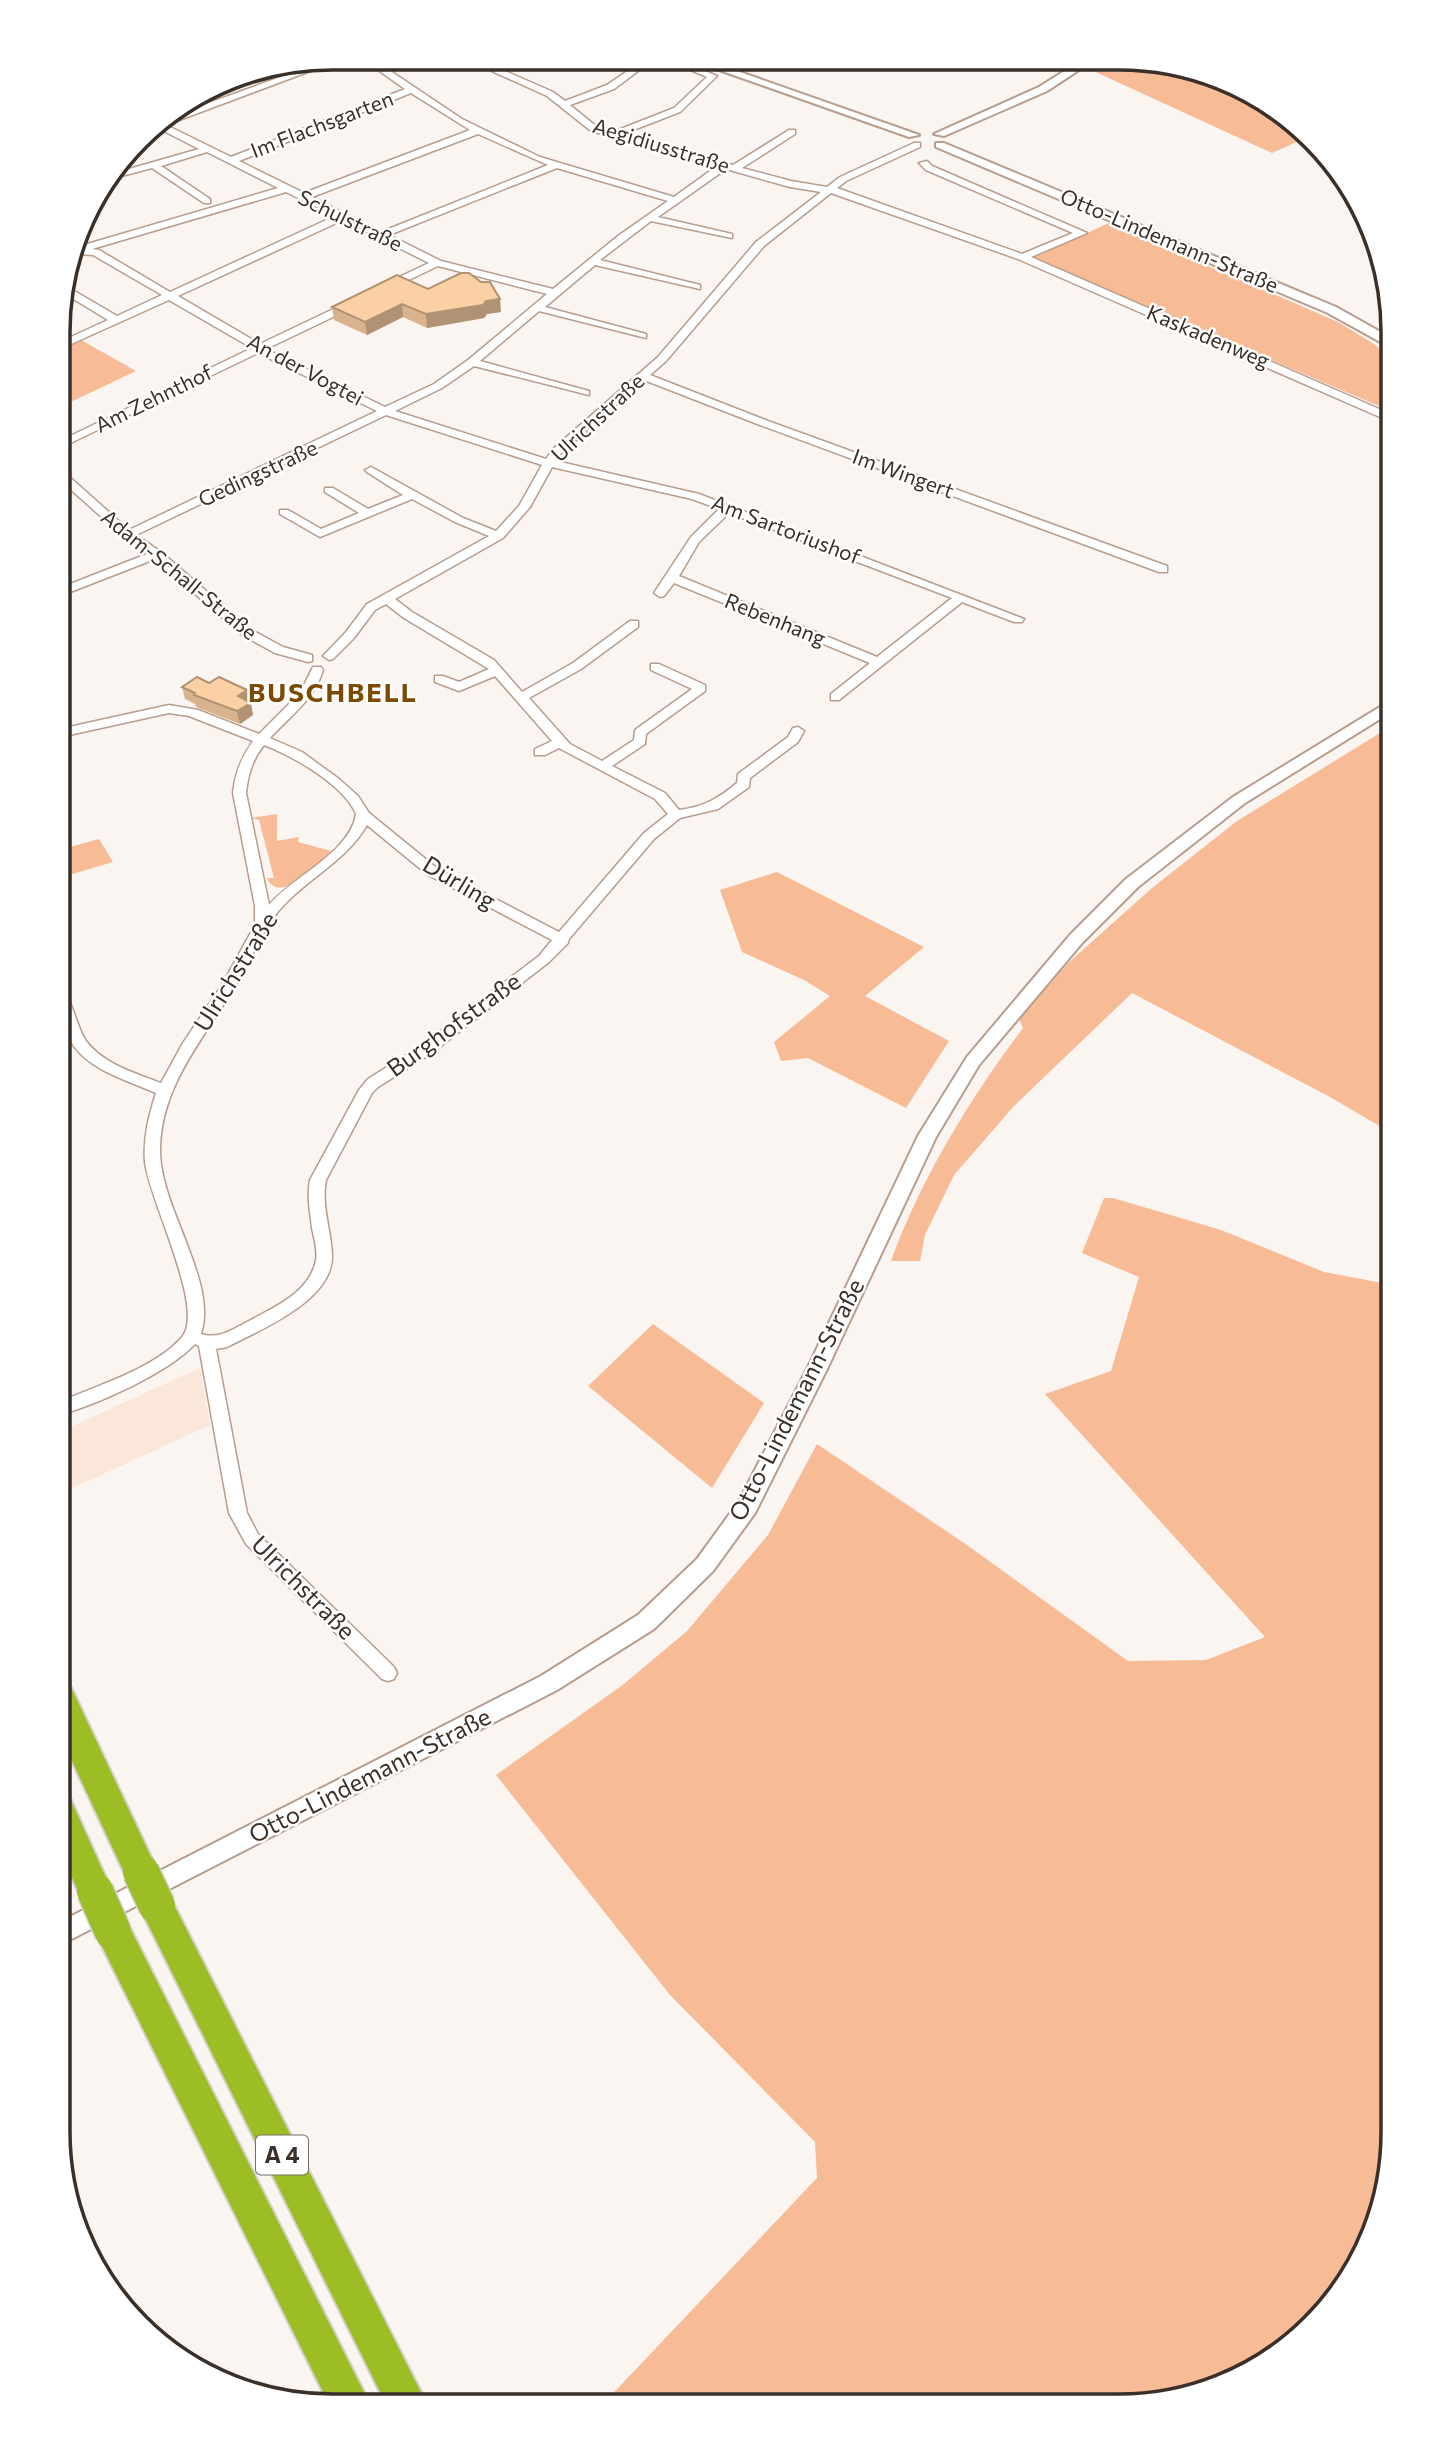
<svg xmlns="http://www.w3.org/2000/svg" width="1451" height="2464" font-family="Commissioner,sans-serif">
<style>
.built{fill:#fbe6da}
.green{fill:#f7bb95}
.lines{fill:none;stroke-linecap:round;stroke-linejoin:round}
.minor-casing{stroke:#b69d8d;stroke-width:3}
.tertiary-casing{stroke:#b69d8d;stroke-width:4}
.motorway-casing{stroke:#d4d1d0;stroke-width:4}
.minor{fill:#fff;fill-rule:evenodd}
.tertiary{fill:#fff;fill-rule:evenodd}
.motorway{fill:#9cbe24;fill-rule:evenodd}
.motorway-bridge-casing{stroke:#d4d1d0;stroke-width:39;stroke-linecap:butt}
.motorway-bridge{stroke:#9cbe24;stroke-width:36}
.wall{fill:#d8b38e}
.shaded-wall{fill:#b09274}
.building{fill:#fbd0a5;stroke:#b09274;stroke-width:2}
.labels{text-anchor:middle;stroke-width:5;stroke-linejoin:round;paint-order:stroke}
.far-street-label{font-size:21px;fill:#3a3029;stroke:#fff}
.shield{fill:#fff;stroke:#756e69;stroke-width:2}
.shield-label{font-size:23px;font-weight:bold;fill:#3a3029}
.street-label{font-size:24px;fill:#3a3029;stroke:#fff}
.far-district-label{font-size:26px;font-weight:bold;letter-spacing:2px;fill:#7b4b01;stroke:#fff}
.rim{fill:none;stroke:#3a3029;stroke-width:3.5}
</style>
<rect width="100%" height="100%" fill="#fbf5f2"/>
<polygon class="built" points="200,1368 210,1425 66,1491 59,1483 59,1432"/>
<g class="green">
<path d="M1101,60H1112L1142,68L1145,66L1133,60C1197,60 1263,92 1308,137L1272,153L1089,69Z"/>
<polygon points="1109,223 1338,322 1374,344 1393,361 1393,412 1033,258"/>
<polygon points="81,340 136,371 60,407 60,349"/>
<path d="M1393,725V1134L1330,1097L1132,993L1014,1106L954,1175L925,1235L920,1261H891C921,1178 971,1097 1023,1028L1019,1019L1067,964L1152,888L1237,821Z"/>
<path d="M277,814V841L299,837L298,842L331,851C319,862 280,907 267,878H274L259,820L250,818Z"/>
<polygon points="99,839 113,862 59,878 59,850"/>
<polygon points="777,872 924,947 865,996 949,1041 906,1108 808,1058 781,1061 774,1042 830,996 804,980 742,952 720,890"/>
<polygon points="1104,1198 1113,1198 1221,1230 1324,1272 1393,1285 1393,2150 1379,2220 1337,2299 1286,2349 1223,2386 1119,2406 602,2405 817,2178 815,2142 670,1995 496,1775 624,1684 687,1631 768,1535 817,1444 964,1543 1128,1661 1206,1660 1265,1637 1045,1394 1111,1371 1139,1277 1082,1253"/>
<polygon points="653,1324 764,1403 712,1488 588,1386"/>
</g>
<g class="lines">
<g class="minor-casing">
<path id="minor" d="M333,58H345L166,125L231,157L405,89L361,58H371L462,119L540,157L674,197L717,166L591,131L547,96L463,58H475L490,65L511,58H525L498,68L553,92L565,101L607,85L645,59H654L614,89L570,105L597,127L613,132L674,108L707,77L665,59H676L717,76L680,112L623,134L733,165L789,130H795V134L742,168L791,181L827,187L840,177L914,143H920V147L846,181L837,188L1022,254L1073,233L926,170L919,163L927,161L932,166L1087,233L1031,257L1393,415V422L1389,421L1018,259L831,193L764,246L666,361L650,375L768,421L1167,566V572H1159L760,425L644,380L561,453L556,461L699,494L1024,619L1022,622H1014L962,602L839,700H831V694L870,663L674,583L664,596L660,597L654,593L691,537L719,509L692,499L552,467L530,507L503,538L395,599L412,612L494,660L522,692L573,663L630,621H638V627L581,669L529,698L570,744L602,761L634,740L635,730L692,689L651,670V664H659L705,685V691L646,734L645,744L612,766L665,793L679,810C704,807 719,798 737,783L738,774L788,737L793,728L798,727L804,731L798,742L750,778L749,787L718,809L680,818L654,839L569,939L568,943L549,962L432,1053L378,1087L372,1093L326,1180C321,1206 331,1229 332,1255C334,1300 260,1330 227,1347L216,1349L247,1513L258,1534L394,1667L397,1673L394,1679L388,1681L382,1679L246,1544L229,1513L199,1346L195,1344C168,1373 96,1405 59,1415V1402C96,1386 156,1368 182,1337C206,1309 149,1200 145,1162C143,1138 149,1115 156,1093C99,1069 59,1061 59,989C71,993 77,1029 86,1041C103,1064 135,1073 161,1083L183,1043L222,985L255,925V906L233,793C235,773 241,758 253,741L189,716L169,713L60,737V729L169,705L198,710L259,734L300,693L313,667H321L323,670C314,700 290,716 270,738L302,752L339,779L358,796L369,813L438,869L559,932L644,833L668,814L655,799L559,748L545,755H535V749L552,741L495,676L459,691L435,682V676H443L459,682L489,669L404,618L386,604L375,610L354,638L333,659L329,660L323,656L346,632L367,604L489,536L455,522L412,499L320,537L280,514V510H288L321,529L359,513L325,492V488H333L368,509L403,495L367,472L365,470L371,467L463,518L496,531L519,506L542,465L386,415L136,535L161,552L250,629L283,647L312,655V661L308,662L275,653L242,635L155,559L60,596V588L147,554L124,537L60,480V471L64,472L129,530L377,411L258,353L60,448V441L252,348L169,300L60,349V342L108,320L62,292L64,285L117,316L162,295L93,255L73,254L75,248H84V245L278,188L207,152L161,166L210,199V203H204L152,168L110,179L115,173L199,149L152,125L159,121ZM411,93L470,130L304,193L239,161ZM478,134L548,165L381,232L312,197ZM557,168L668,201L618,236L553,289L441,261L389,235ZM726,169L790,187L821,192L756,242L658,357L553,449L546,459L395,411L442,388L474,366L589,395V391L480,361L539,311L646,338V334L545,307L595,265L700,289V285L600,260L651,221L732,238V234L658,217ZM286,192L335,216L170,292L99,250L92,249ZM343,220L429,263L382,285V289H390L438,266L547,294L468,360L434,384L385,407L266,349L354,307V303H346L260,344L178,296ZM729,513L952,598L877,657L679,576L699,542ZM264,745C293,756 344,785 356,814C350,853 293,876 269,905L246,793C248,775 252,760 264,745ZM367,825L428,875L552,940L539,956L422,1045L368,1079L359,1090L310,1180C307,1197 310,1211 312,1228C314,1238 318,1251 316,1260C310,1292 276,1306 251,1320C234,1328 220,1340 201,1334C218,1280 159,1207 160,1149C161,1084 206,1036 237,983C252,958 263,927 283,906C310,877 347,860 367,825Z"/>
</g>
<g class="tertiary-casing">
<g id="tertiary">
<polygon points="688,59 703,59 919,135 909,137"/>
<polygon points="1082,60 1094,60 1047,91 944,136 934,134 1039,87"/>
<polygon points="936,143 944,143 1336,307 1393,339 1393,349 1328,313 936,147"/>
<polygon points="1393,699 1393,711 1245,803 1138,887 1082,943 979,1065 936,1137 828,1367 755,1513 713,1571 654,1629 557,1690 58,1946 58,1923 541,1676 638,1615 697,1559 739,1501 808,1367 918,1136 967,1057 1070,935 1126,879 1233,797"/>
</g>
</g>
<g class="motorway-casing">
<g id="motorway">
<polygon points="58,1681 70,1685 153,1861 158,1872 153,1883 141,1888 129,1883 58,1731"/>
<polygon points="58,1794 70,1798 112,1891 107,1902 95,1907 83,1902 58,1847"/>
<polygon points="157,1890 169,1895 427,2404 386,2404 139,1906 145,1895"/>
<polygon points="113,1916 126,1920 370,2404 329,2404 95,1932 100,1920"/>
</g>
</g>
<use href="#minor" class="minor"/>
<use href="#tertiary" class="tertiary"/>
<use href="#motorway" class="motorway"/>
<g class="motorway-bridge-casing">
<g id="motorway-bridge">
<polyline points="141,1872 157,1906"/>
<polyline points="95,1891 113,1932"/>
</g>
</g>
<use href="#motorway-bridge" class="motorway-bridge"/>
</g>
<g class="wall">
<polygon points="428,289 501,312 487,314 484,318 427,328 403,317 367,335 334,320 332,307"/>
<polygon points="209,683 247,690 253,715 240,724 196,707 195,704 185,699 182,687"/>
</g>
<g class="shaded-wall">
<polygon points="500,299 501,312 487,314 484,318 427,328 426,314"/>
<polygon points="402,304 403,317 367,335 365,322"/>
<polygon points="247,690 249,703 238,696"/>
<polygon points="251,703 253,715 240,724 237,711"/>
</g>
<g class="building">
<polygon points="461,273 469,273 481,282 490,282 500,299 486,301 483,305 426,314 402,304 365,322 332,307 397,275 428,289"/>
<polygon points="197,677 209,683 219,677 247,690 238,696 251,703 237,711 194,695 195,693 182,687"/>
</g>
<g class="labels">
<g class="far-street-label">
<text transform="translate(322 125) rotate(-21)" y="7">Im Flachsgarten</text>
<text transform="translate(661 146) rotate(17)" y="7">Aegidiusstraße</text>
<text transform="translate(350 221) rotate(26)" y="7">Schulstraße</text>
<text transform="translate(1169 241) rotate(23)" y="7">Otto-Lindemann-Straße</text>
<text transform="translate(1208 337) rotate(23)" y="7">Kaskadenweg</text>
<text transform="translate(305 370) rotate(28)" y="7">An der Vogtei</text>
<text transform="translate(154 399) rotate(-26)" y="7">Am Zehnthof</text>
<text transform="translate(598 418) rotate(-43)" y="7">Ulrichstraße</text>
<text transform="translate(258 474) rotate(-25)" y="7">Gedingstraße</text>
<text transform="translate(903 474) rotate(20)" y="7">Im Wingert</text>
<text transform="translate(786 530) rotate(21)" y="7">Am Sartoriushof</text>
<text transform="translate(179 575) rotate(39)" y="7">Adam-Schall-Straße</text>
<text transform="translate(775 620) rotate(22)" y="7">Rebenhang</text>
</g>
<rect class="shield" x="256" y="2135.5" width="52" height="39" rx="5"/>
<g class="shield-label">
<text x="282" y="2163">A 4</text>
</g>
<g class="street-label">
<text transform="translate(459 883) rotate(31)" y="8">Dürling</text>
<text transform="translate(236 972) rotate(-58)" y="8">Ulrichstraße</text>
<text transform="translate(454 1025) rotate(-36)" y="8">Burghofstraße</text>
<text transform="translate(797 1400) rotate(-63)" y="8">Otto-Lindemann-Straße</text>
<text transform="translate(303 1588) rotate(45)" y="8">Ulrichstraße</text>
<text transform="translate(370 1776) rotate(-27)" y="8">Otto-Lindemann-Straße</text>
</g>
<g class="far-district-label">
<text x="333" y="702">BUSCHBELL</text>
</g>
</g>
<path d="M0 0H1451V2464H0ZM332 70H1119A262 262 0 0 1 1381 332V2132A262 262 0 0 1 1119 2394H332A262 262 0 0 1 70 2132V332A262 262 0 0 1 332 70Z" fill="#fff" fill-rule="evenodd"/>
<path class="rim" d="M332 70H1119A262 262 0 0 1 1381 332V2132A262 262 0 0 1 1119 2394H332A262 262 0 0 1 70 2132V332A262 262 0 0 1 332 70Z"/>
</svg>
